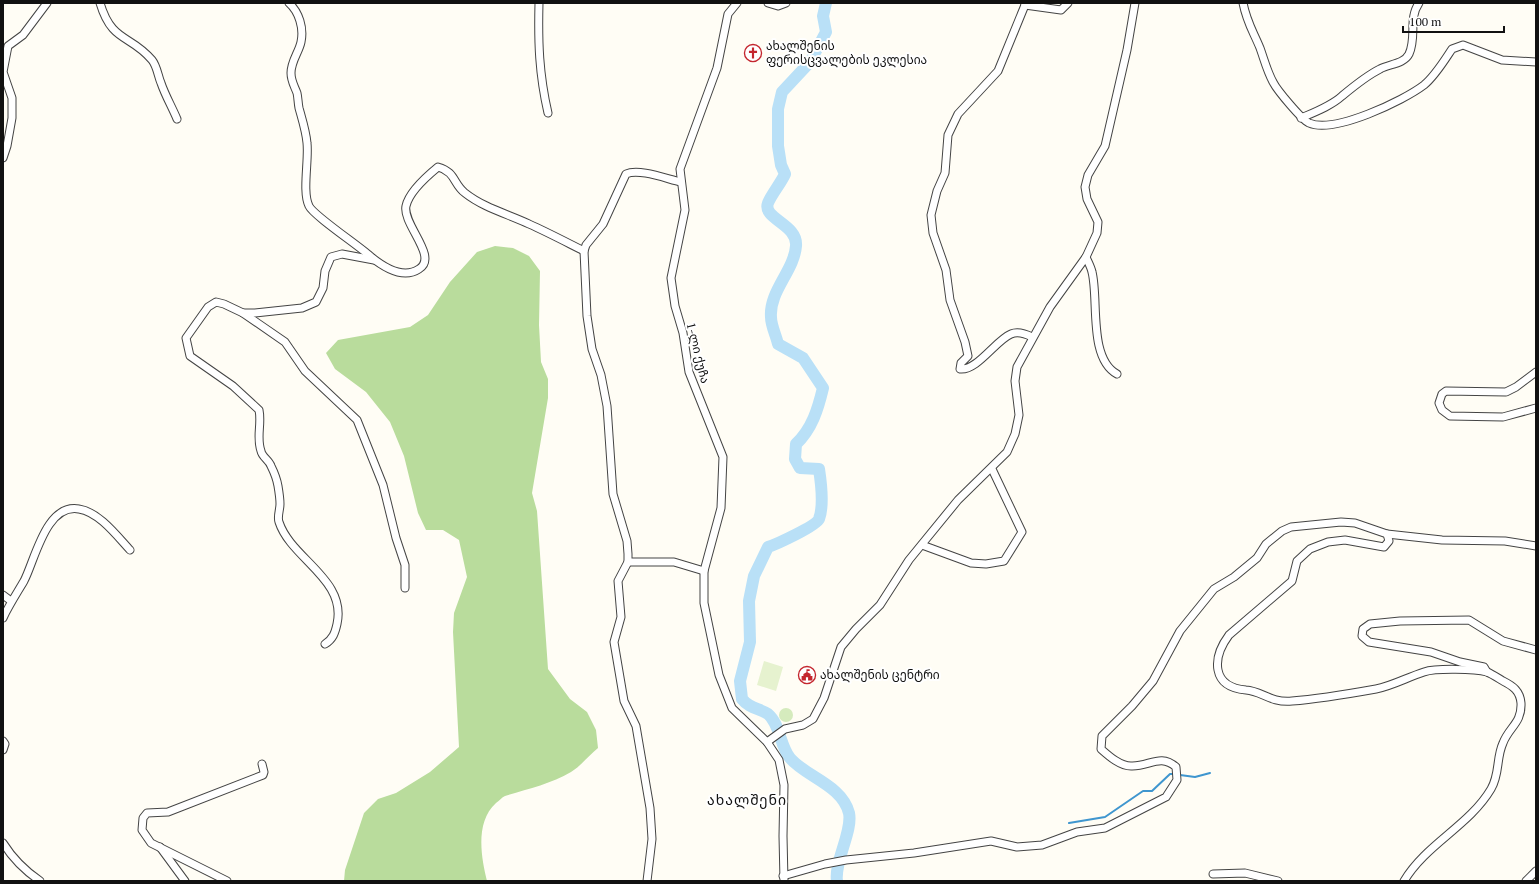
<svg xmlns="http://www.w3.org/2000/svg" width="1539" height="884" font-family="'PT Serif','Noto Sans Georgian',serif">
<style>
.green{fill:#d5ebbd}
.forest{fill:#b9dc9c}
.pitch{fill:#e6f2cf}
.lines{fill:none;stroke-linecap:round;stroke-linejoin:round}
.stream{stroke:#3f96cf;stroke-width:2}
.river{stroke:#b9e0f7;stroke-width:12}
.minor-casing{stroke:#444;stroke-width:9}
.minor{stroke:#fff;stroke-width:7}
.labels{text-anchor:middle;stroke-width:4;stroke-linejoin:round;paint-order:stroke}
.poi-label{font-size:12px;fill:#111;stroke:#fff;text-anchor:start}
.street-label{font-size:12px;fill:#111;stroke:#fff}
.quarter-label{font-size:14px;letter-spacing:1px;fill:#111;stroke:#fff}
</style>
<rect width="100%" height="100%" fill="#fffdf5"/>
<circle class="green" cx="786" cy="715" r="7"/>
<path class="forest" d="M495,246L513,248L529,256L540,271L539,325L541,362L548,379V398L532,493L537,511L548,669L570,699L587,712L596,730L598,748C589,755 581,766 571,772C551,784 527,789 505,796C502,797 499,801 496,803C475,822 481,857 487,881H344L345,870L364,813L378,799L396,793L430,772L459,747L453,632L454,613L467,577L459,540L443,530H426L418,513L404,456L390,422L366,392L335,369L326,353L338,340L410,327L428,315L450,282L477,252Z"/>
<polygon class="pitch" points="764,661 783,667 776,691 757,685"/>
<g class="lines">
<g class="stream">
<polyline points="1180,775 1195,777 1210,773"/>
<polyline points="1069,823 1105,817 1143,791 1152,791 1170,774 1175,774"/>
</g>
<path class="river" d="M826,3L823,16L826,32L810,62L782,92L778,109V146L781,165L785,174C781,183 771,195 768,203C762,219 798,224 796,246C794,271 769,291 771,317C771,326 776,335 778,344L803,358L823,388C818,409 812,429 796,444L795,459L800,468L819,469C821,482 824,506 819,519C816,526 777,544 768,547L754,576L749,601L750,642L740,681L742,699C750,709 759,708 768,714C780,724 780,746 790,758C806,777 842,785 849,813C853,831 834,862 837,881"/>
<g class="minor-casing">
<g id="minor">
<path d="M100,3C112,43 130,34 152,60C157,66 158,76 161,83C165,95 172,107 177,119"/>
<path d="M289,3C299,12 304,28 301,42C299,52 291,61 291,73C291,81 294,85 297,93C298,97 298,103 299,108C302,119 306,131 307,143C309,160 302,192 309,206C313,215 359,246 370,256C382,266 402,280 419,269C439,257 402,224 406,206C409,192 427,176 438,167C456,172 453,184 465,193C484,208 508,214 529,224C547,232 566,242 584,251"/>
<path d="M539,3C538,42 539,74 548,113"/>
<polyline points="737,3 728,14 717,68 680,169 685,210 671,278 675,306 683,333 689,372 723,457 721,508 704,571 704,603 719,675 732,708 767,742 779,760 784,785 783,836 784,881"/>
<polyline points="768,3 778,6 786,3"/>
<polyline points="1025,3 1025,5 1061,10 1068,3"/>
<path d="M1243,3C1247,23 1253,31 1260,48C1264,59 1267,71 1273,82C1277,90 1301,119 1309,123C1334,134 1403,101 1424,85C1435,76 1444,61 1452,49L1463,45L1502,60L1536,62"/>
<path d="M1025,5L998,71L958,114L948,135L945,173L937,191L931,215L933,233L946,270L950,300L965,342L968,356L961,363L960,369C977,371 996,340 1011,334C1018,331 1026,334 1032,337"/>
<path d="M1301,118C1315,112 1331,106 1342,96C1354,86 1366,76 1380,69C1389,64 1404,64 1409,54C1417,37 1408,19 1419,3"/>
<polyline points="3,158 7,146 12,118 12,98 3,72 8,46 23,35 47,3"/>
<path d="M1086,257C1088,262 1091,267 1092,272C1099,299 1088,358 1117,374"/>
<polyline points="243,313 285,342 305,371 357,420 383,485 396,538 405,565 405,588"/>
<polyline points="1536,372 1516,387 1506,392 1446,391 1442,394 1439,403 1442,410 1450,416 1503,417 1536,408"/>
<polyline points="1387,534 1442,540 1505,541 1536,546"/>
<polyline points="922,545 971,563 986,564 1004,561 1022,532 992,469"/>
<polyline points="628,562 674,562 704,571"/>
<polyline points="3,595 11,601"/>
<path d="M3,618C9,605 17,593 24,581C35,560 46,503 79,509C99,512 117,536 130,550"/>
<path d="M325,644C333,639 335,633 337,624C347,579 291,559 279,522C277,517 280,510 280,504C280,498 279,492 278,486C277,480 274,472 271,466C269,460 262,457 261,451C256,437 262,424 259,410L233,386L190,356L186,338L208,307L216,302L224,304L243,313H255L302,308L316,302L323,288L325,271L331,257L342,254L374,260"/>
<polyline points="1487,672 1484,667 1460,662 1431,652 1369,642 1362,636 1363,629 1370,624 1400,621 1469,620 1503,641 1536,650"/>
<polyline points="3,741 5,744 3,750"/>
<polyline points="767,742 785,729 803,725 813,719 824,698 841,647 856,629 880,605 909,560 958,500 1007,452 1015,434 1019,415 1015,381 1017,367 1050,307 1086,257 1097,233 1098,222 1087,199 1085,187 1088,175 1105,146 1127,50 1135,3"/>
<path d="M3,843C13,859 24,870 40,881"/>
<polyline points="160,847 185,881"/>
<polyline points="1213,874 1245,873 1278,881"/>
<path d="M783,876L825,864L846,860L914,853L991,841L1017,847L1042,845L1077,832L1105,828L1166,797L1177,780L1176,767C1160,753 1149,767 1131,766C1120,766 1109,756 1101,749L1102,736L1132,706L1153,681L1180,631L1214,589L1234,577L1257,558L1266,544L1282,531L1291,527L1341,522L1355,523L1387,534L1389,541L1384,547L1345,540L1328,542L1310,549L1297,561L1292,581L1229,635C1212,658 1211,687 1246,690C1262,691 1270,703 1292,701C1319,699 1348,694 1376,689C1392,686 1408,677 1424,672C1436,668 1475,669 1487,672C1492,674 1498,678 1503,681C1513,686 1520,691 1521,703C1522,723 1509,727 1503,743C1496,758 1500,774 1491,789C1469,826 1426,844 1404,881"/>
<polyline points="227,881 151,843 142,830 143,818 147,813 168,812 263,775 264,772 262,764"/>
<path d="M647,881L652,839L650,808L636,726L624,701L614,642L621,617L618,581L628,562V554L627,541L613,494L607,406L601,375L592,349L587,316L584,251L586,245L603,224L626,174C639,168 667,179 681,182"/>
<polyline points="1526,881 1536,871"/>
</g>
</g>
<use href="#minor" class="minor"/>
</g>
<defs>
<g id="church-ring" transform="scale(0.9)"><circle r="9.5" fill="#fff" stroke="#c4262e" stroke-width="1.5"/><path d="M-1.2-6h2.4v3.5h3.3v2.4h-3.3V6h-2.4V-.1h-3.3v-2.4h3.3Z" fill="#c4262e"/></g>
<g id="civic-ring" transform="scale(0.9)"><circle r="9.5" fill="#fff" stroke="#c4262e" stroke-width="1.5"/><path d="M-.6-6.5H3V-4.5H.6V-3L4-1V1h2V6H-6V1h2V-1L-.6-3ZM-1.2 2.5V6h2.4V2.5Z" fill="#c4262e"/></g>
</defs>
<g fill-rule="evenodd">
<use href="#church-ring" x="753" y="53"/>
<use href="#civic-ring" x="807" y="675"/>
</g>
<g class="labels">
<g class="poi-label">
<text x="766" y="50">ახალშენის<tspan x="766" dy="14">ფერისცვალების ეკლესია</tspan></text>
<text x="820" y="679">ახალშენის ცენტრი</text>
</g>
<g class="street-label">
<text transform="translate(698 353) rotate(76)" y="4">1-ლი ქუჩა</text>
</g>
<g class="quarter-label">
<text x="747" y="805">ახალშენი</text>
</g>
</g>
<rect width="1539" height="884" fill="none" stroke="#111111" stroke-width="8"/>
<path d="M1403 26v6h101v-6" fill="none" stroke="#111111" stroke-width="2"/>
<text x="1409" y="26" font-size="12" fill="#111111" stroke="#ffffff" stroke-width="3" paint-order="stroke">100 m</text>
</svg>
